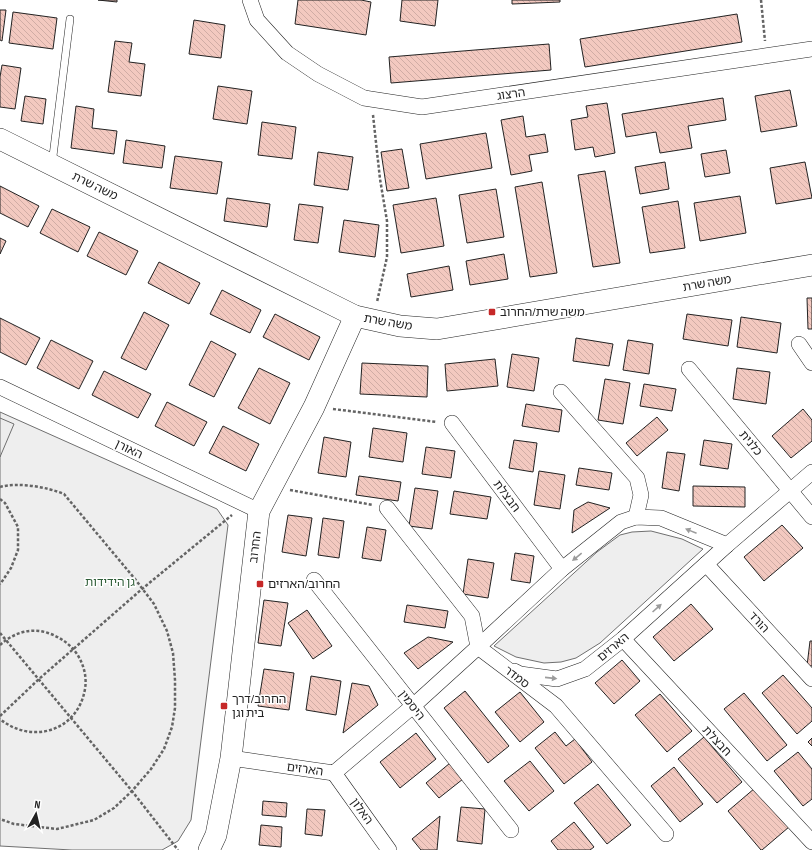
<svg xmlns="http://www.w3.org/2000/svg" width="812" height="850" font-family="'Sofia Sans Condensed','Noto Sans Hebrew',sans-serif">
<style>
.park{fill:#eee;stroke:#6f6f6f}
.parking{fill:#ededed;stroke:#6f6f6f}
.building{fill:url(#building-back-hatch);stroke:#222}
.lines{fill:none;stroke-linecap:round;stroke-linejoin:round}
.lane-casing{stroke:#222;stroke-width:8}
.street-casing{stroke:#222;stroke-width:16}
.secondary-casing{stroke:#222;stroke-width:22}
.path{stroke:#646464;stroke-width:2.5;stroke-dasharray:3 2;stroke-linecap:butt}
.lane{stroke:#fff;stroke-width:7}
.street{stroke:#fff;stroke-width:15}
.secondary{stroke:#fff;stroke-width:21}
.oneway{fill:#9c9c9c}
.poi-dot{fill:#c62828;stroke:#fff;stroke-width:1.5}
.labels{text-anchor:middle;stroke-width:3;stroke-linejoin:round;paint-order:stroke}
.street-label{font-size:12px;fill:#222;stroke:#fff}
.poi-label{font-size:12px;fill:#222;stroke:#fff;text-anchor:start}
.park-label{font-size:12px;fill:#2f5e38;stroke:#fff}
</style>
<defs>
<pattern id="building-back-hatch" width="6" height="6" patternUnits="userSpaceOnUse"><rect width="6" height="6" fill="#f3c9c0"/><path d="M-1 5l2 2M0 0l6 6M5-1l2 2" fill="none" stroke="#d0aca5"/></pattern>
</defs>
<rect width="100%" height="100%" fill="#fff"/>
<g class="park">
<polygon points="0,412 217,509 228,525 191,820 178,841 162,850 72,850 0,846"/>
<polygon points="651,531 682,539 703,549 600,643 576,658 561,662 544,663 516,657 494,646 597,552 620,535 632,532"/>
</g>
<polygon class="parking" points="0,418 14,424 0,457"/>
<g class="building">
<polygon points="98,0 117,0 117,2"/>
<polygon points="298,0 361,0 371,2 366,35 295,24"/>
<polygon points="402,0 438,0 435,26 400,21"/>
<polygon points="512,0 560,0 560,2 512,4"/>
<polygon points="0,10 6,10 2,41 0,40"/>
<polygon points="13,12 57,18 53,49 9,43"/>
<polygon points="737,14 742,42 585,67 580,39"/>
<polygon points="194,20 225,25 221,58 189,54"/>
<polygon points="115,41 132,43 129,62 145,64 141,96 108,92"/>
<polygon points="549,44 551,70 391,83 389,57"/>
<polygon points="2,65 21,68 15,109 0,107 0,77"/>
<polygon points="218,86 252,91 247,124 213,119"/>
<polygon points="790,90 797,126 761,132 755,96"/>
<polygon points="25,96 46,99 43,124 21,121"/>
<polygon points="723,98 726,120 688,126 692,148 660,153 656,132 626,137 622,114"/>
<polygon points="607,103 615,153 595,157 593,147 575,150 571,120 588,117 586,106"/>
<polygon points="76,106 94,109 92,128 117,131 114,154 71,148"/>
<polygon points="523,116 526,137 545,134 548,152 529,155 532,171 511,175 501,120"/>
<polygon points="262,122 296,127 292,159 258,155"/>
<polygon points="486,133 492,168 426,179 420,144"/>
<polygon points="126,140 165,146 162,168 123,163"/>
<polygon points="402,149 409,188 387,191 381,152"/>
<polygon points="726,150 730,173 705,177 701,154"/>
<polygon points="318,152 353,157 348,190 314,185"/>
<polygon points="175,156 222,162 217,194 170,188"/>
<polygon points="665,162 669,189 640,194 635,167"/>
<polygon points="805,162 812,198 776,204 770,168"/>
<polygon points="605,171 620,263 593,267 578,175"/>
<polygon points="542,182 557,273 530,277 515,187"/>
<polygon points="0,186 39,206 28,227 0,213"/>
<polygon points="496,189 504,237 467,243 459,195"/>
<polygon points="740,196 746,233 700,241 694,203"/>
<polygon points="227,198 270,204 267,227 224,221"/>
<polygon points="436,198 444,246 401,253 393,205"/>
<polygon points="678,201 685,248 650,253 642,207"/>
<polygon points="299,204 323,207 318,243 294,240"/>
<polygon points="52,209 90,227 78,252 40,233"/>
<polygon points="344,220 379,225 375,257 339,252"/>
<polygon points="99,232 138,251 126,275 87,256"/>
<polygon points="0,238 6,241 0,254"/>
<polygon points="504,254 508,279 470,285 466,261"/>
<polygon points="159,262 200,283 189,304 148,283"/>
<polygon points="449,266 453,290 411,297 407,274"/>
<polygon points="222,290 261,310 250,333 210,314"/>
<polygon points="807,298 812,298 812,329 808,329"/>
<polygon points="144,312 169,325 146,370 121,358"/>
<polygon points="275,314 320,337 309,360 263,337"/>
<polygon points="687,314 732,320 728,346 683,339"/>
<polygon points="741,317 781,323 777,353 737,347"/>
<polygon points="0,318 40,338 26,365 0,352"/>
<polygon points="576,338 613,344 609,366 573,361"/>
<polygon points="51,340 93,361 79,389 37,368"/>
<polygon points="628,340 653,344 649,374 623,370"/>
<polygon points="211,341 236,354 214,397 189,385"/>
<polygon points="512,354 539,358 534,391 507,387"/>
<polygon points="495,359 498,386 447,391 445,364"/>
<polygon points="362,363 428,366 427,397 360,394"/>
<polygon points="259,368 290,383 270,424 238,408"/>
<polygon points="737,368 770,372 766,404 733,399"/>
<polygon points="104,371 151,394 138,418 92,395"/>
<polygon points="605,379 630,383 623,424 598,420"/>
<polygon points="644,384 676,389 672,411 640,406"/>
<polygon points="167,402 207,422 194,446 155,426"/>
<polygon points="526,404 562,410 559,432 522,426"/>
<polygon points="803,409 812,420 812,441 791,458 772,436"/>
<polygon points="657,417 668,430 637,456 626,443"/>
<polygon points="223,426 259,444 246,471 209,453"/>
<polygon points="373,428 407,433 403,462 369,457"/>
<polygon points="324,437 351,442 346,477 318,473"/>
<polygon points="514,440 537,443 533,472 509,468"/>
<polygon points="704,440 732,444 728,469 700,465"/>
<polygon points="426,447 455,451 451,478 422,474"/>
<polygon points="667,452 685,454 679,491 662,488"/>
<polygon points="579,468 612,473 609,490 576,485"/>
<polygon points="539,471 565,475 560,509 534,505"/>
<polygon points="359,476 401,482 398,501 356,495"/>
<polygon points="693,486 745,487 745,507 693,506"/>
<polygon points="415,488 438,491 432,529 409,526"/>
<polygon points="454,491 491,497 487,519 450,514"/>
<polygon points="588,502 610,508 572,533 574,510"/>
<polygon points="288,515 312,518 306,556 282,552"/>
<polygon points="323,518 344,521 339,558 318,555"/>
<polygon points="782,525 803,548 764,581 744,557"/>
<polygon points="367,527 386,530 381,561 362,558"/>
<polygon points="515,553 534,556 530,583 511,580"/>
<polygon points="468,559 494,563 488,598 463,594"/>
<polygon points="264,600 288,603 281,646 258,643"/>
<polygon points="691,604 713,629 674,661 653,637"/>
<polygon points="407,605 448,611 445,628 404,622"/>
<polygon points="307,610 332,646 313,659 288,623"/>
<polygon points="428,637 453,642 418,669 404,653"/>
<polygon points="810,641 812,641 812,666 807,666"/>
<polygon points="622,660 640,681 614,704 595,683"/>
<polygon points="264,669 294,673 289,710 258,706"/>
<polygon points="783,675 812,708 812,721 797,734 762,693"/>
<polygon points="311,676 341,681 336,715 306,710"/>
<polygon points="352,683 369,686 378,705 343,733"/>
<polygon points="465,691 509,746 488,763 444,708"/>
<polygon points="520,692 544,722 520,742 495,712"/>
<polygon points="744,693 787,745 767,761 724,709"/>
<polygon points="660,694 692,731 667,752 635,715"/>
<polygon points="555,732 566,746 575,739 592,762 564,784 535,748"/>
<polygon points="416,733 436,759 400,788 380,762"/>
<polygon points="704,737 742,782 717,803 678,759"/>
<polygon points="812,738 812,746 808,742"/>
<polygon points="798,752 812,769 812,799 803,806 774,771"/>
<polygon points="530,761 554,791 529,811 504,781"/>
<polygon points="450,763 463,779 439,798 426,783"/>
<polygon points="674,767 703,804 680,822 651,786"/>
<polygon points="598,784 631,825 607,844 574,803"/>
<polygon points="755,788 789,827 762,850 761,850 728,811"/>
<polygon points="263,801 287,803 286,817 262,815"/>
<polygon points="461,807 485,809 482,844 457,841"/>
<polygon points="307,809 325,810 322,836 305,834"/>
<polygon points="440,816 437,850 421,850 412,839"/>
<polygon points="574,822 594,847 590,850 558,850 551,841"/>
<polygon points="261,825 282,827 281,847 259,845"/>
</g>
<g class="lines">
<g class="lane-casing">
<polyline id="lane" points="52,164 70,19"/>
</g>
<g class="street-casing">
<g id="street">
<polyline points="250,0 257,20 287,53 318,74 364,98 422,107 812,49"/>
<polyline points="799,344 812,363"/>
<polyline points="689,369 812,517"/>
<polyline points="0,387 259,511"/>
<polyline points="561,392 637,478 641,495 636,517"/>
<polyline points="452,423 562,569"/>
<polyline points="387,508 472,616 478,647 556,706 666,834"/>
<polyline points="706,564 812,679"/>
<polyline points="314,580 511,830"/>
<polyline points="623,639 812,842"/>
<polyline points="514,671 520,674 557,679 585,669 623,639 727,545 812,472"/>
<polyline points="231,758 334,773 413,706 478,647 562,569 621,522 636,517 661,518 727,545"/>
<polyline points="334,773 389,850"/>
</g>
</g>
<g class="secondary-casing">
<g id="secondary">
<polyline points="0,139 355,316 400,326 437,329 812,265"/>
<polyline points="209,850 216,835 231,758 259,511 314,407 355,316"/>
</g>
</g>
<g class="path">
<polyline points="761,0 765,41"/>
<polyline points="373,115 380,179 387,221 387,257 377,302"/>
<polyline points="333,409 437,422"/>
<path d="M0,487C18,482 47,487 64,494L135,579L154,604L167,631L173,653L175,680V708L172,727L164,749L151,769L132,791L114,808L94,820L57,829L14,824L0,819"/>
<polyline points="290,490 373,505"/>
<polyline points="0,499 5,503 18,527 18,550 11,568 1,583 0,584"/>
<polyline points="0,633 132,791 178,850"/>
<path d="M0,645C13,633 31,627 48,633C60,637 70,644 77,654C84,665 87,677 85,689C78,731 32,745 0,719"/>
<polyline points="0,716 39,679 142,589 232,515"/>
</g>
<use href="#lane" class="lane"/>
<use href="#street" class="street"/>
<use href="#secondary" class="secondary"/>
</g>
<defs><path id="oneway-solid" d="M-6-.8H1V-3.2L6.5 0L1 3.2V.8H-6Z"/></defs>
<g class="oneway">
<use href="#oneway-solid" transform="translate(691 531) rotate(-158)"/>
<use href="#oneway-solid" transform="translate(577 557) rotate(141)"/>
<use href="#oneway-solid" transform="translate(657 608) rotate(-42)"/>
<use href="#oneway-solid" transform="translate(551 678) rotate(6)"/>
</g>
<g class="poi-dot">
<rect x="488" y="308" width="8" height="8" rx="2"/>
<rect x="256" y="580" width="8" height="8" rx="2"/>
<rect x="220" y="702" width="8" height="8" rx="2"/>
</g>
<g class="labels">
<g class="street-label">
<text transform="translate(511 94) rotate(-8)" y="4">הרצוג</text>
<text transform="translate(95 186) rotate(26)" y="4">משה שרת</text>
<text transform="translate(707 283) rotate(-10)" y="4">משה שרת</text>
<text transform="translate(388 322) rotate(10)" y="4">משה שרת</text>
<text transform="translate(751 443) rotate(50)" y="4">כלנית</text>
<text transform="translate(129 449) rotate(26)" y="4">האורן</text>
<text transform="translate(507 496) rotate(53)" y="4">חבצלת</text>
<text transform="translate(255 547) rotate(-83)" y="4">החרוב</text>
<text transform="translate(759 622) rotate(47)" y="4">הורד</text>
<text transform="translate(613 647) rotate(-40)" y="4">הארזים</text>
<text transform="translate(517 677) rotate(37)" y="4">סמדר</text>
<text transform="translate(412 705) rotate(52)" y="4">היסמין</text>
<text transform="translate(717 741) rotate(47)" y="4">חבצלת</text>
<text transform="translate(305 769) rotate(8)" y="4">הארזים</text>
<text transform="translate(362 811) rotate(54)" y="4">האלון</text>
</g>
<g class="poi-label">
<text x="500" y="316">משה שרת/החרוב</text>
<text x="268" y="588">החרוב/הארזים</text>
<text x="232" y="703">החרוב/דרך<tspan x="232" dy="14">בית וגן</tspan></text>
</g>
<g class="park-label">
<text x="110" y="586">גן הידידות</text>
</g>
</g>
<g transform="translate(36 814) rotate(8)" stroke="#ffffff" stroke-width="3" paint-order="stroke">
<path d="M0-3L7 15L0 10L-7 15Z" fill="#222222"/>
<text y="-6" font-size="11" font-weight="bold" text-anchor="middle" fill="#222222">N</text>
</g>
</svg>
